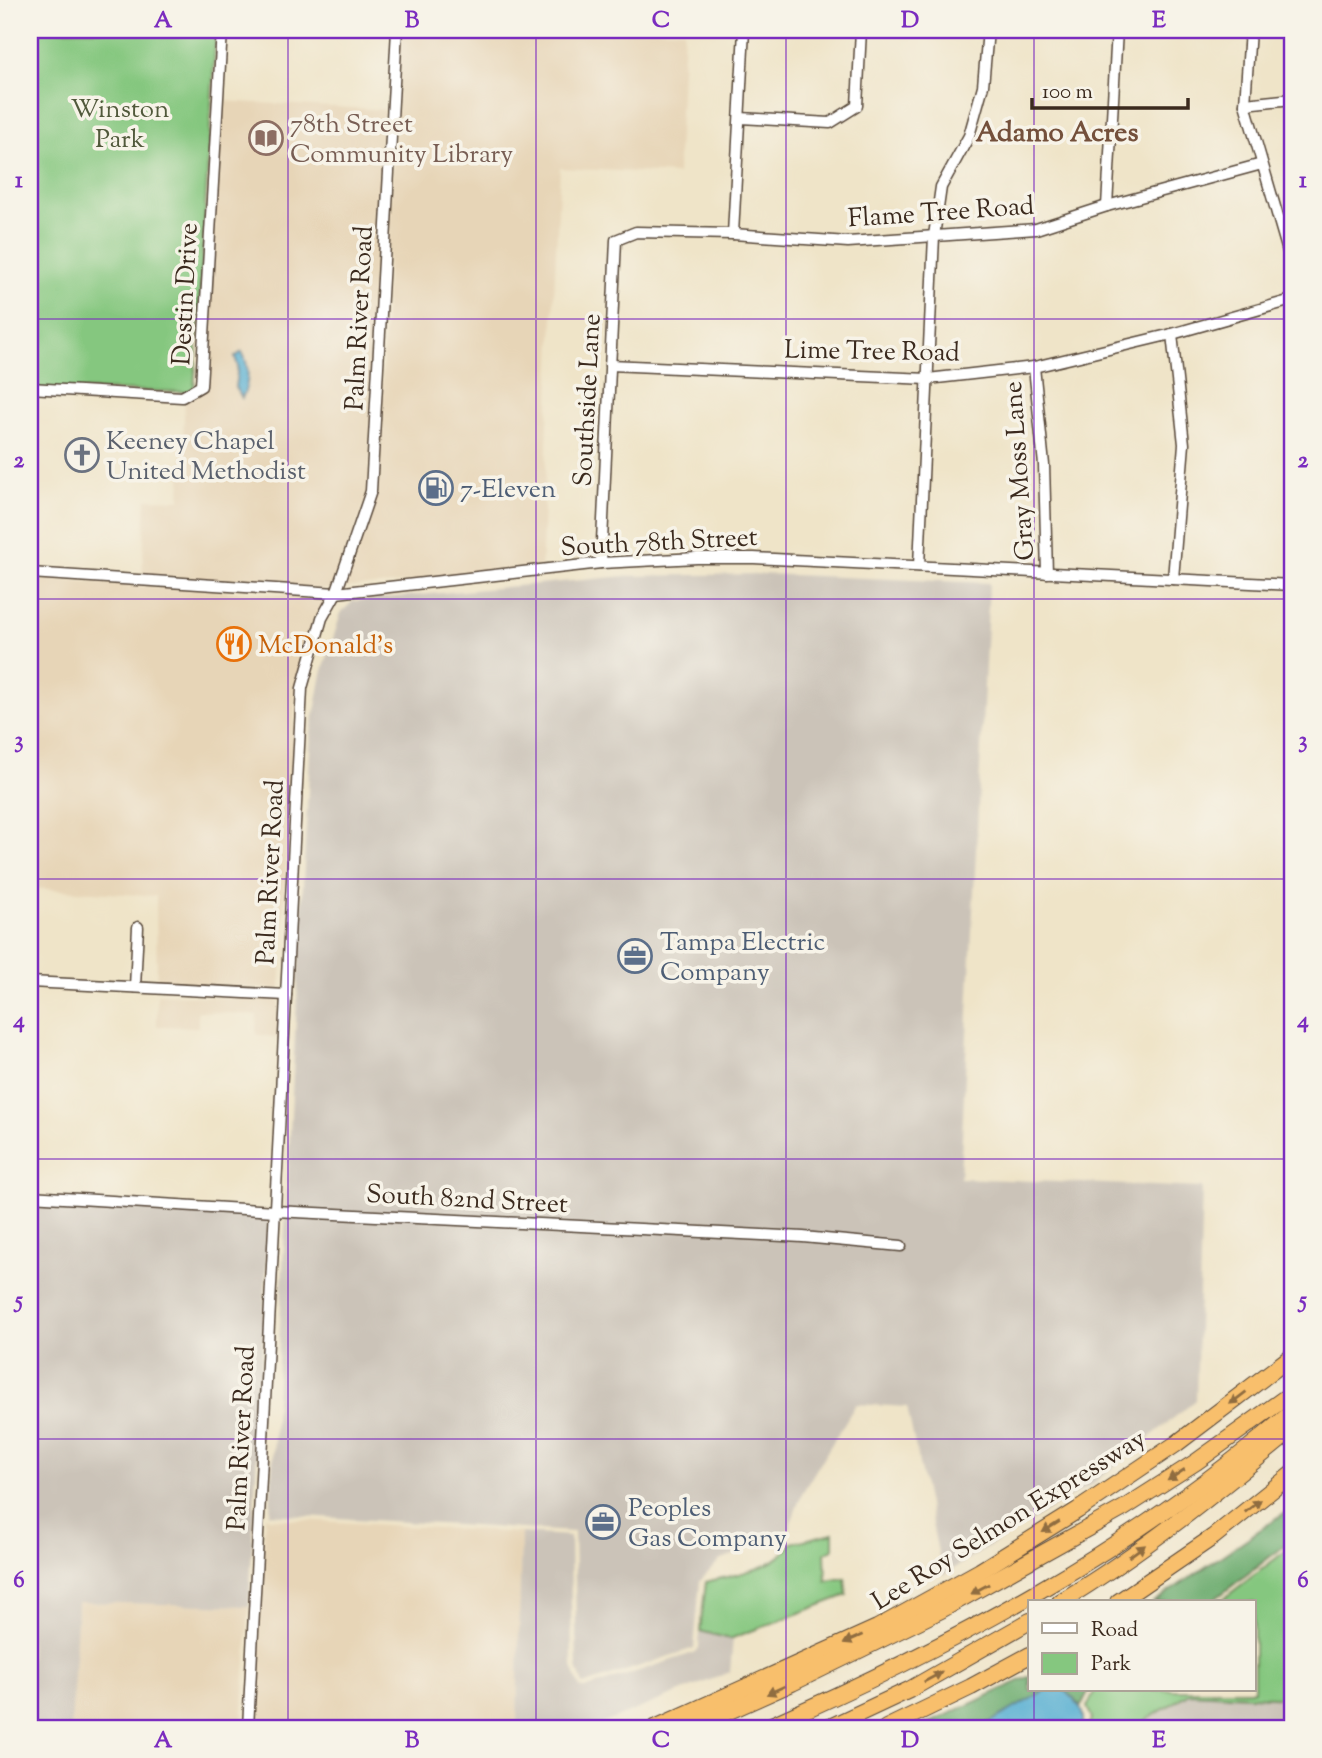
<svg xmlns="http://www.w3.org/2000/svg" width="1322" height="1758" font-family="'Sorts Mill Goudy',serif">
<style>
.built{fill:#e7d5b7}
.industrial{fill:#cbc3b8}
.green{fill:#85c77f;stroke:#60784e;stroke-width:2}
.forest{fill:#6cac6e;stroke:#546b46;stroke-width:2}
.water{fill:#55aed2;stroke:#486c78;stroke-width:2}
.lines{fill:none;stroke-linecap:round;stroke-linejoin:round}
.minor-casing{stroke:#564638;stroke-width:13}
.highway-casing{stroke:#564638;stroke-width:18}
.minor{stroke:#fff;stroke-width:10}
.highway{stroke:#f8bf6c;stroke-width:16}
.oneway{fill:#906d41}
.grid{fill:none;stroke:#7b2cbf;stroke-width:2;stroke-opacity:0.55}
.labels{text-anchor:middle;stroke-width:7;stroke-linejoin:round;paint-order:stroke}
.park-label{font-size:26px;fill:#51593b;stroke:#f7f3e8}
.education-label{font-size:26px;fill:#785e54;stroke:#f7f3e8;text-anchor:start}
.street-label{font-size:26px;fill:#3b2a1e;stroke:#f7f3e8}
.worship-label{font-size:26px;fill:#5b616d;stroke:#f7f3e8;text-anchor:start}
.service-label{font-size:26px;fill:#4e5e75;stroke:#f7f3e8;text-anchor:start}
.food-label{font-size:26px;fill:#c56008;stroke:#f7f3e8;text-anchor:start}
.neighbourhood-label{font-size:28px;font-weight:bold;fill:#74503b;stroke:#f7f3e8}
.neatline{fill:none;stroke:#7b2cbf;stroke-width:2.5}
.grid-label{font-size:23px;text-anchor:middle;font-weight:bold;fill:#7b2cbf}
</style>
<rect width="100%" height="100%" fill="#f7f3e8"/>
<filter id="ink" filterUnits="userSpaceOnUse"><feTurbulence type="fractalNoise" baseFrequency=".0143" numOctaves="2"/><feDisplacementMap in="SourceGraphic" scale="14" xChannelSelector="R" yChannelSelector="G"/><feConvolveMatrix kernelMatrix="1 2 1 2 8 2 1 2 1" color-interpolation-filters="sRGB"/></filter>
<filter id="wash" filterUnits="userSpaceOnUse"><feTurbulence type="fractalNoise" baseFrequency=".00686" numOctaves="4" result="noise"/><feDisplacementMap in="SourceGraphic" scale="28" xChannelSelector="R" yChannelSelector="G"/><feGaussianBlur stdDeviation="1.57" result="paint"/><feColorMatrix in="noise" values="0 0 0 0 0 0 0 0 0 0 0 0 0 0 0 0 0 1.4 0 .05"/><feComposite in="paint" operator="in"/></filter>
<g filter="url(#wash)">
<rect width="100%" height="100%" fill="#efe4c8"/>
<g class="built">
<polygon points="400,30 684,30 677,174 560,168 541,572 341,588 376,489"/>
<polygon points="220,101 389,110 369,491 334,590 142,577 146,499 180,500 185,399 204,386"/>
<polygon points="30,578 327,598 317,617 296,688 280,989 157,983 156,896 30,888"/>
<polygon points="157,994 279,1000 278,1038 256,1034 257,1015 198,1011 198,1027 157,1026"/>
<polygon points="265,1516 270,1518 521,1533 517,1728 254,1728"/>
<polygon points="78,1602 249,1606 242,1728 71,1728"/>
</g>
<g class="industrial">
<polygon points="767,574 989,583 960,1178 1202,1188 1196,1400 1092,1484 943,1575 907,1407 856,1404 802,1493 788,1531 719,1561 700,1581 694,1648 583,1685 577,1667 574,1532 270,1514 311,733 322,674 341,613 353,601 627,576"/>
<polygon points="30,1201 269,1216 249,1606 78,1602 71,1728 30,1728"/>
<polygon points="521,1533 570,1536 572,1667 580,1688 585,1689 696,1652 699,1648 700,1631 729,1639 733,1638 730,1672 591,1728 517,1728"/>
<polygon points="1189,1693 1292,1698 1292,1728 1134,1728"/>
</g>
<g class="green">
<polygon points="30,30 216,30 194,392 30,389"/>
<path d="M833,1533V1549L825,1553L826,1581L845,1578L847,1595L730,1639L700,1631L706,1582C734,1574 777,1570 791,1543Z"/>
<polygon points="1292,1546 1292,1698 1189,1693 1134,1728 1087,1728 1092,1718 1087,1707 1095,1690 1254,1690 1254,1602 1219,1602"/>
</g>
<g class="forest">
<polygon points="1292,1508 1292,1540 1211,1602 1154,1602"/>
<polygon points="1030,1676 1030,1690 1046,1690 980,1728 919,1728"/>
<polygon points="1064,1690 1089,1690 1081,1706"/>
</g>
<g class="water">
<path d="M242,352C250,366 249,384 242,398L235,387L238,366L235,357Z"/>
<path d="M1046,1690H1064C1076,1702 1087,1710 1082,1728H980Z"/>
</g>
</g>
<g filter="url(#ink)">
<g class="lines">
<g class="minor-casing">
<g id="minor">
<polyline points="1250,30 1245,104 1292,265"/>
<polyline points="1245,104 1292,99"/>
<polyline points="740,118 830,123 857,106 861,30"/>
<polyline points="1107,206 1117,30"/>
<polyline points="733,234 744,30"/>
<polyline points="1172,334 1184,444 1173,579"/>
<polyline points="610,365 928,379 1034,367 1172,334 1292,300"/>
<polyline points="1034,367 1044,465 1047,573"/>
<polyline points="30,388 182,397 201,386 222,30"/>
<polyline points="601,563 616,240 636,232 733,234 848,242 1036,229 1107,206 1262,164"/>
<polyline points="919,566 934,236 941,187 969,136 983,86 988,30"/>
<polyline points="30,573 336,593 601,563 697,558 754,558 1292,585"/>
<polyline points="30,982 286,995"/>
<polyline points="135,987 138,927"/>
<polyline points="30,1196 275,1211 803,1237 901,1246"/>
<polyline points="248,1728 302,688 322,618 336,593 371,491 397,30"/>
</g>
</g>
<g class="highway-casing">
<g id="highway">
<path d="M1060,1602C1143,1552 1218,1491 1292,1430"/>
<polyline points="1118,1602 1213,1537 1292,1474"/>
<polyline points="655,1728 877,1628 980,1571 1078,1510 1176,1444 1292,1356"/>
<polyline points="691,1728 792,1683 941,1610 1124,1508 1196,1462 1292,1393"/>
<path d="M765,1728C954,1645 1135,1548 1292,1412"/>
<polyline points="828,1728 909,1690 1030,1621"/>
<polyline points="886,1728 971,1687 1030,1655"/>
</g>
</g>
<use href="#minor" class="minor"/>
<use href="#highway" class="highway"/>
</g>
<defs><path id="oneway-solid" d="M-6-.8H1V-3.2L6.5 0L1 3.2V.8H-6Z" transform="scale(1.75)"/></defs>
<g class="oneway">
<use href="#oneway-solid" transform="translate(1238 1398) rotate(143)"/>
<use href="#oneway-solid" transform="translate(1176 1475) rotate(147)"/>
<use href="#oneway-solid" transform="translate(1253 1506) rotate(-38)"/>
<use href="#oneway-solid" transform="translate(1051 1527) rotate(148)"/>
<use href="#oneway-solid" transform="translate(1137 1551) rotate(-36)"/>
<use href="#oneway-solid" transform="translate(980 1589) rotate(151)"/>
<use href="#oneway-solid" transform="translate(853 1639) rotate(156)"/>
<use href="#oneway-solid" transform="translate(933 1677) rotate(-28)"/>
<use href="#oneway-solid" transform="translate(776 1690) rotate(156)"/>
</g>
</g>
<path class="grid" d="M288,30V1728M536,30V1728M786,30V1728M1034,30V1602M30,319H1292M30,599H1292M30,879H1292M30,1159H1292M30,1439H1292M1034,1690V1728"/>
<defs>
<g id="library-ring" transform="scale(1.75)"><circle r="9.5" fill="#f7f3e8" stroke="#8d6e63" stroke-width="1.5"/><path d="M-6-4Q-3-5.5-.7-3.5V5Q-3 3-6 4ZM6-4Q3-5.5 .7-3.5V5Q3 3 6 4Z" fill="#8d6e63"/></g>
<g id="church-ring" transform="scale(1.75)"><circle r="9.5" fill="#f7f3e8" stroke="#6b7280" stroke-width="1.5"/><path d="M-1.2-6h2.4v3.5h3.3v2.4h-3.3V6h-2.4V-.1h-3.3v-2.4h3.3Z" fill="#6b7280"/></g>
<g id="fuel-ring" transform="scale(1.75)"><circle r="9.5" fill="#f7f3e8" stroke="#5c6f8a" stroke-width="1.5"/><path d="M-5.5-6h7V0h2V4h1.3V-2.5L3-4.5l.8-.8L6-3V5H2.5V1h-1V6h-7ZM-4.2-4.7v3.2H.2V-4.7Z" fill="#5c6f8a"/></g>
<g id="restaurant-ring" transform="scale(1.75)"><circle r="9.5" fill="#f7f3e8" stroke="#e8710a" stroke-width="1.5"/><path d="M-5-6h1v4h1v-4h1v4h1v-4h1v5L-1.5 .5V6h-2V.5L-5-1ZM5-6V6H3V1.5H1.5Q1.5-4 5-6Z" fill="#e8710a"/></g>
<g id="office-ring" transform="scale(1.75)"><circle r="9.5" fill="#f7f3e8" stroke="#5c6f8a" stroke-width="1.5"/><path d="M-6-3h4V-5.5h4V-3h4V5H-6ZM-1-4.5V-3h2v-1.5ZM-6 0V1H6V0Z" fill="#5c6f8a"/></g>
</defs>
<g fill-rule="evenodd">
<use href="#library-ring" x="266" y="138"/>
<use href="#church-ring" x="82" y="455"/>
<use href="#fuel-ring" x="436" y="488"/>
<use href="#restaurant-ring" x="234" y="644"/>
<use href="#office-ring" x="635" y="956"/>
<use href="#office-ring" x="603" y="1522"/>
</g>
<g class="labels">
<g class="park-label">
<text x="120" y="117">Winston<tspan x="120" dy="30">Park</tspan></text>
</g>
<g class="education-label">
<text x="290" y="132">78th Street<tspan x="290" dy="30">Community Library</tspan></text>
</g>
<g class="street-label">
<text transform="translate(941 211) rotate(-4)" y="9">Flame Tree Road</text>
<text transform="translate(184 294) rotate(-87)" y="9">Destin Drive</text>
<text transform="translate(358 318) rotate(-87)" y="9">Palm River Road</text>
<text transform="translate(872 350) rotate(1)" y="9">Lime Tree Road</text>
<text transform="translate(586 400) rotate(-87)" y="9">Southside Lane</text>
<text transform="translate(1018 471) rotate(-94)" y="9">Gray Moss Lane</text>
<text transform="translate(659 541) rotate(-3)" y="9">South 78th Street</text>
<text transform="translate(269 872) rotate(-87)" y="9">Palm River Road</text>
<text transform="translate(467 1198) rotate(3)" y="9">South 82nd Street</text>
<text transform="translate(240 1438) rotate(-87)" y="9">Palm River Road</text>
<text transform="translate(1008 1519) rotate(-32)" y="9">Lee Roy Selmon Expressway</text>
</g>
<g class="worship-label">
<text x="106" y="449">Keeney Chapel<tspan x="106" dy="30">United Methodist</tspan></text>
</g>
<g class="service-label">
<text x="460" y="497">7-Eleven</text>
<text x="660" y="950">Tampa Electric<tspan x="660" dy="30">Company</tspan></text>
<text x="628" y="1516">Peoples<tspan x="628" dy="30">Gas Company</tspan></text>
</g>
<g class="food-label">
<text x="258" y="653">McDonald's</text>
</g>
<g class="neighbourhood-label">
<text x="1057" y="141">Adamo Acres</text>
</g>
</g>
<rect width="1322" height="1758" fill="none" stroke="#f7f3e8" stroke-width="77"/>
<rect x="1028" y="1600" width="228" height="91" fill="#f7f3e8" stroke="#aca397" stroke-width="2"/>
<rect x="1042" y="1623" width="35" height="10" fill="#ffffff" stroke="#aca397" stroke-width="2"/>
<text x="1091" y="1636" font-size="21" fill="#3b2a1e">Road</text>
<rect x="1042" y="1653" width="35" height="21" fill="#85c77f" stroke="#aca397" stroke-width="2"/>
<text x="1091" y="1670" font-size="21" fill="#3b2a1e">Park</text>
<path d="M1032 98v10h156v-10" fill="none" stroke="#3b2a1e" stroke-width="3.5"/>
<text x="1042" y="98" font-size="21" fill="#3b2a1e" stroke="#f7f3e8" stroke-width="5" paint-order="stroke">100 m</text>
<rect x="38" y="38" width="1246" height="1682" class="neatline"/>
<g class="grid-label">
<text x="163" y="27">A</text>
<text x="412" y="27">B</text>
<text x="661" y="27">C</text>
<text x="910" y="27">D</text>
<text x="1159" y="27">E</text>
<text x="19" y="187">1</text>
<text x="1303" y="187">1</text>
<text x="19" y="467">2</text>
<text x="1303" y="467">2</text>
<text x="19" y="747">3</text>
<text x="1303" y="747">3</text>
<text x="19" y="1027">4</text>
<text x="1303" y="1027">4</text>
<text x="19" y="1307">5</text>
<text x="1303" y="1307">5</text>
<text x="19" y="1587">6</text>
<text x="1303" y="1587">6</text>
<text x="163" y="1747">A</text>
<text x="412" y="1747">B</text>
<text x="661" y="1747">C</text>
<text x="910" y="1747">D</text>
<text x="1159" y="1747">E</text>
</g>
</svg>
